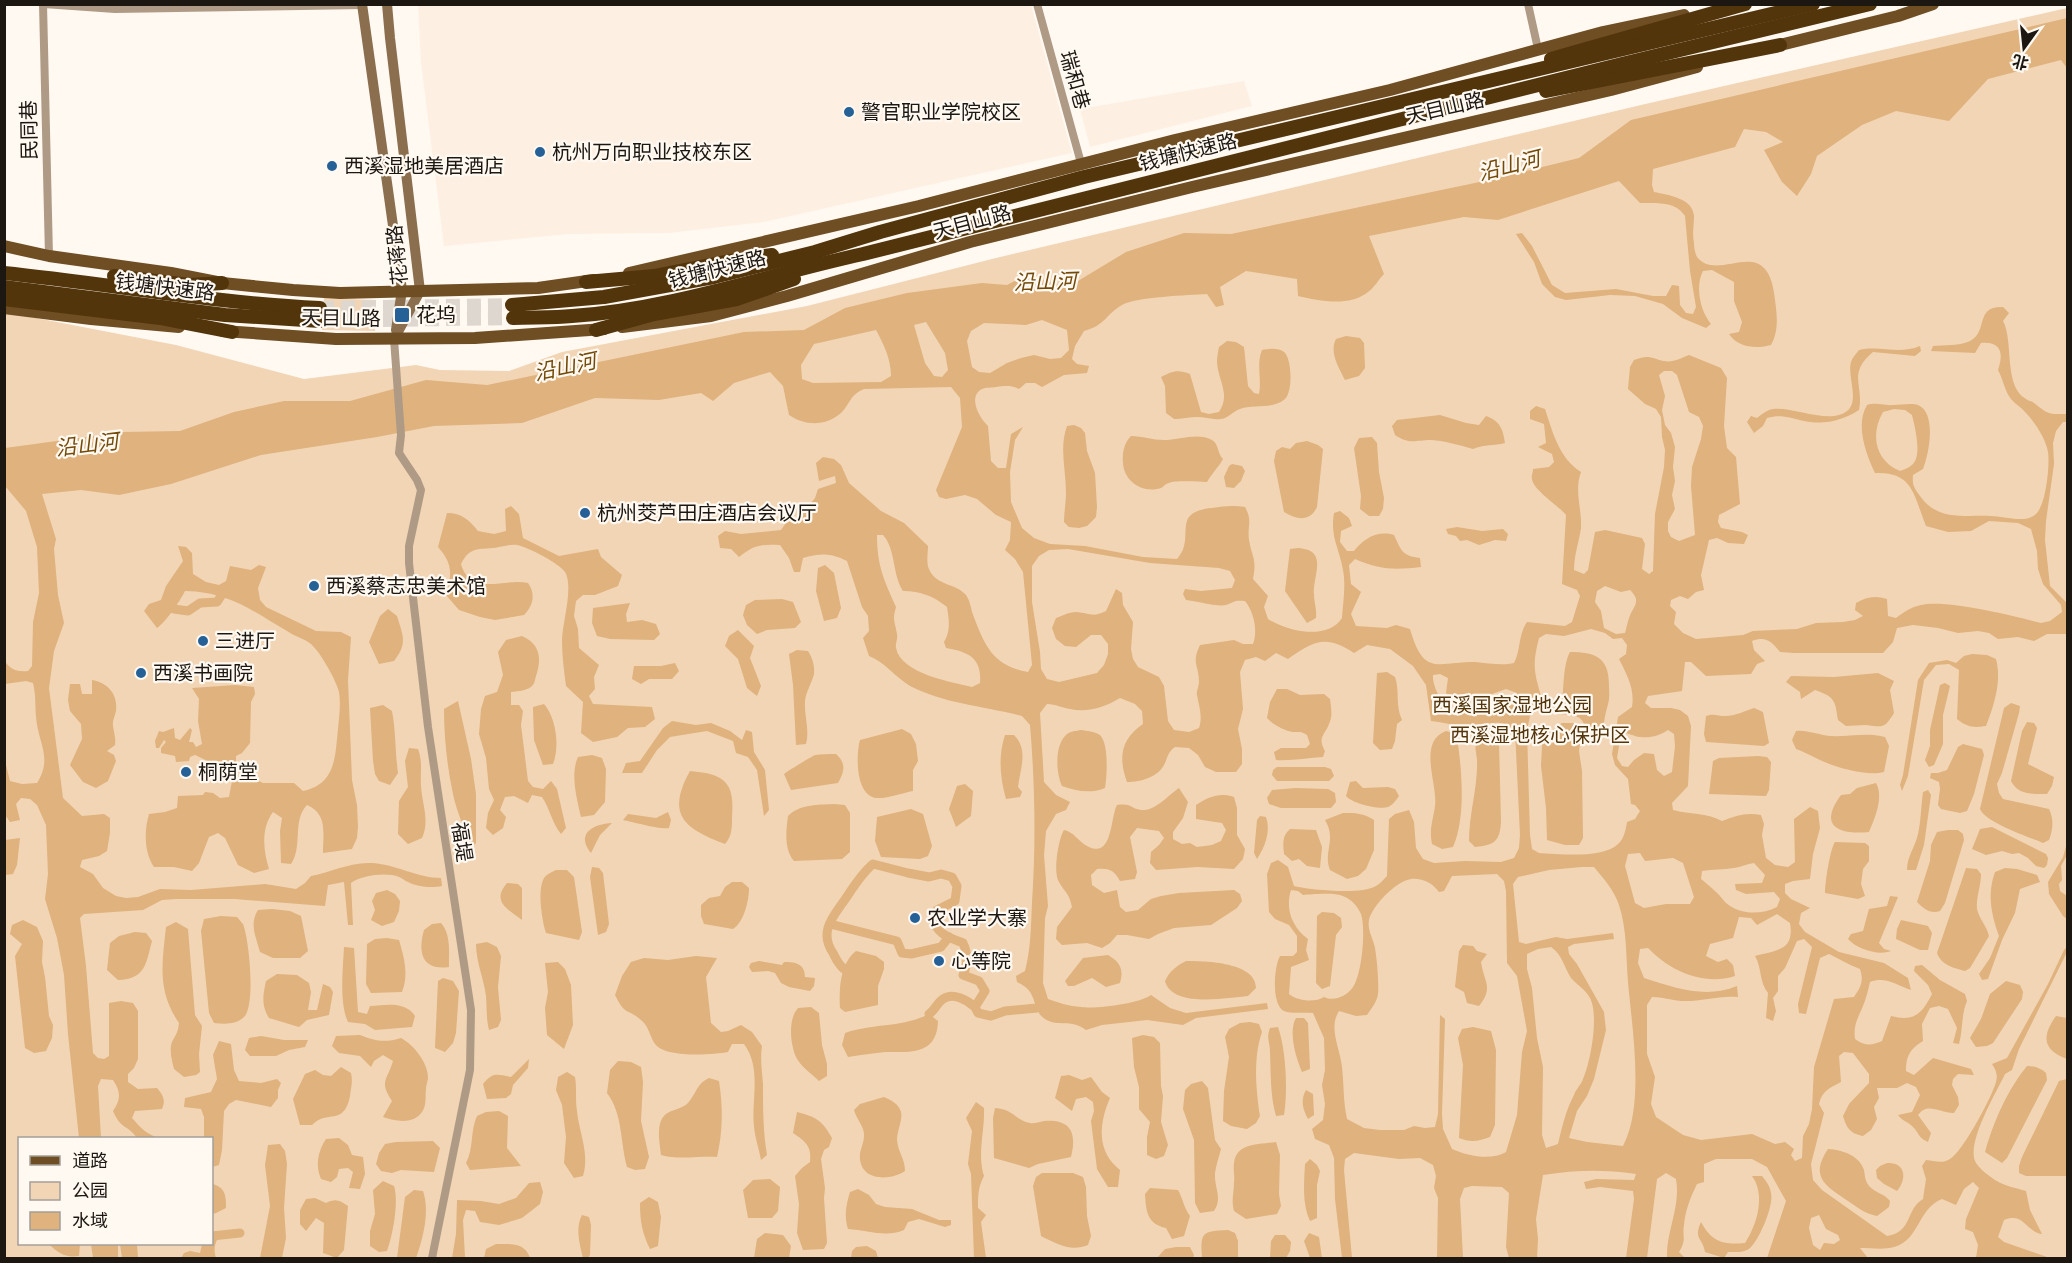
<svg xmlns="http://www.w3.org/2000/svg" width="2072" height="1263" font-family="'Fira Sans','Noto Sans SC',sans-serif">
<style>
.built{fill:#fdf0e2}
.green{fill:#f2d5b5;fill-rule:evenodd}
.water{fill:#dfb27e;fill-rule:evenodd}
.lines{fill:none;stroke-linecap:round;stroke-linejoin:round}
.canal{stroke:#dfb27e;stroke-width:9}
.highway-tunnel{stroke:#ddd7d0;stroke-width:14;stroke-dasharray:14 7;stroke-linecap:butt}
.street{stroke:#af9b85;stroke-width:8}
.secondary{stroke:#8a6e4e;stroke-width:10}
.primary{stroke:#6f4e24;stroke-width:12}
.highway{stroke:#53350c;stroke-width:14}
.poi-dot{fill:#256097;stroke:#fff9f2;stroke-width:2}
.labels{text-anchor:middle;stroke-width:4.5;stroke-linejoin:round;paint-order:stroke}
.street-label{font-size:20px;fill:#1c1711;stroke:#fff9f2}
.poi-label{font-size:20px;fill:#1c1711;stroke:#fff9f2;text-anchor:start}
.park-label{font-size:20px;fill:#54360c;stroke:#fff9f2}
.water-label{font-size:21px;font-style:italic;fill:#744a08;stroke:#fff9f2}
</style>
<rect width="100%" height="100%" fill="#fff9f2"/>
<g class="built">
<polygon points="418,5 1031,5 1072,153 764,222 669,233 569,234 444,246 421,63"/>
<polygon points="1244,81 1252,106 1090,147 1080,109"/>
</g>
<g class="green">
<path d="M2067,8V1258H5V312L176,345L304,379L416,365L440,370L509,371L562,352L807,306L996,258L1641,105ZM20,1138H212V1244H20Z"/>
<polygon points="324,298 376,300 375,331 322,330"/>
</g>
<g class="water">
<path d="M2067,18V68L2061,60L1988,79L1949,121L1896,111L1862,125L1817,156L1811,174L1797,196L1782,182L1764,150L1783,142L1766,132L1744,129L1735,147L1653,169L1652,185L1654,192C1668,195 1693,198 1694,216C1694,225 1692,234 1694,243C1694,248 1695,253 1697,257C1719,285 1768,228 1775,300C1777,315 1779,331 1771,345C1757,349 1738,348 1729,334L1739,332L1742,322L1734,301V282L1712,270L1703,271C1695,286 1700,311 1711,324L1706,328L1682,318L1663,304L1635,296L1610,295L1566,300L1555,297L1542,284L1534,262L1516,234L1522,233L1532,246L1552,285L1565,293L1616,289L1653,296H1666L1672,285L1679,286L1680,305L1686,313L1693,314L1696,307L1690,271L1685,216C1676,201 1656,203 1640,203L1619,181L1498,220L1464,217L1369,236L1384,274C1379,279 1374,288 1368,292C1349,307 1320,301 1298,296L1297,279L1246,271L1220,287L1224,305L1216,307L1207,294C1189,295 1136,297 1122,305C1106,314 1106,325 1084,331L1075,346L1072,359L1077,364L1089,366L1087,373L1064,375L1042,387L1035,383H1026L1019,389C1010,385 1006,386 996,387C991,388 986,387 982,389C967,397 980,419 988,426L991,461L998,468H1006L1011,434L1023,427L1015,440L1010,472L1011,502L1022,528L1034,538L1050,544L1085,546L1143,557L1177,559C1197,538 1169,512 1212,508C1224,506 1234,505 1245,507C1253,521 1247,526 1249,540C1252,558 1257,558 1253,579L1268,596L1264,607L1268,619C1288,631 1327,641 1342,618C1343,602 1346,586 1343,570C1339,547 1330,537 1334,513L1340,511L1349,518L1352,526L1341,531L1340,542L1347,551H1354C1364,538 1378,530 1394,535C1401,550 1402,556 1420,558L1421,567C1395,570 1380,570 1355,559L1349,565L1351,584L1361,592L1351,614L1356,626L1387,628L1396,625L1410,629C1424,677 1436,662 1475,662C1488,663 1502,666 1514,663C1521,650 1518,635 1527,622L1565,626L1572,622L1580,596L1577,590L1562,584L1566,515C1558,505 1533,490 1532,479C1531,476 1533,473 1533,469L1549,467L1554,462L1552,454L1538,447L1546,443L1544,424L1530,419V411L1536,406L1545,409C1553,433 1559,458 1581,472C1574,491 1582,508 1581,528C1579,542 1574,555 1574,570L1584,574L1588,570L1595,532L1605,530L1642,538L1645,544L1642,569L1649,574L1653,571L1655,514L1664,467L1665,450L1662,437L1661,417L1656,409L1645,404L1628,389L1630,367L1634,360C1649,354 1651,358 1664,361C1673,363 1681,358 1689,355L1721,368L1727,378L1724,426L1727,448L1736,457L1740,504L1719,515L1718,522L1721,528L1742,532L1748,535L1744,544L1728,543L1717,538L1709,540L1701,575L1704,590L1696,592L1688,599L1680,596L1671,600L1670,606L1676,612L1674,624L1683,633L1696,639L1743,635L1753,631L1797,629L1816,623L1843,622L1855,620L1863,616L1855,610L1856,603C1866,597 1875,595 1887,599L1888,616L1896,618C1904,612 1911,607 1921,605C1945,599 2015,616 2041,623L2050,621L2062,612L2061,605L2043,584L2038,569L2037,551L2031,529L2018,523L1989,521L1971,531L1948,532L1926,526C1914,497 1914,471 1875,473C1866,454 1855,425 1867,405C1878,402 1884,406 1894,405C1901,405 1911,403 1918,405C1937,413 1929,454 1923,469L1913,475C1912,485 1914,488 1920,496C1937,521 1964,515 1991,516C2003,516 2026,524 2036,514C2046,505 2050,465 2048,452C2046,439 2034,421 2025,412C2021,407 2015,404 2011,399C2005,392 2003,379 1998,370C2004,353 2001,341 1981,343L1975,353L1931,351L1933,346C1943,345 1961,346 1970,341C1989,331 1974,306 2003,307L2009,313L2003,321C2014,341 2003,386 2026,399C2028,401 2032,401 2034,403C2049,415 2048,414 2067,414V422H2063L2056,431L2053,443L2054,464L2046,521L2045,540L2050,586L2067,603V634H2047L2034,641L2018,637L1998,639L1989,633L1978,631L1958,633L1938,628L1913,625L1897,628L1893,642L1883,653H1794L1780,652C1771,641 1766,636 1752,641L1754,650L1765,661L1757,664L1751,674L1706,676L1691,662H1685L1682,691L1648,696L1645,703L1651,708H1671L1680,710L1688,716L1691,726L1688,786L1672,803L1673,810C1690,815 1706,812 1722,821C1735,816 1746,812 1761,815L1764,824L1762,835L1766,858L1775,865L1788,867L1795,862L1794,819L1810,807L1818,811L1820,828L1813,854L1810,879L1793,881L1785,884V893L1791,899L1810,908L1801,913L1799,924L1805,932L1839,952L1884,963L1908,978L1911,990C1896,985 1886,976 1870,982C1868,990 1866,999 1863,1006C1858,1018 1853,1025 1855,1039C1865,1046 1871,1046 1882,1041L1891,1016C1914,1022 1922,1014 1932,994L1928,985L1914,971L1915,966L1922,965L1940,980L1965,994L1967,1001C1961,1015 1963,1030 1959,1044L1953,1043L1957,1028L1948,1009L1939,1006L1930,1008L1922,1024L1923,1041C1910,1049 1906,1056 1906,1071L1914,1075L1933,1058L1971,1069L1974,1075L1958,1074L1953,1079L1952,1085L1958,1097L1959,1105L1954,1113C1938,1112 1927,1102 1918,1115L1931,1133L1928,1142C1918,1137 1920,1135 1914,1128C1909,1122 1902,1121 1898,1115L1912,1112L1920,1095L1916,1087L1907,1083L1897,1088H1877L1879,1098L1874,1107L1877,1119L1871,1130L1863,1136C1850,1133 1847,1129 1843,1116L1849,1104L1869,1083V1074L1853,1053L1844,1052L1839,1056L1841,1082C1829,1088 1822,1091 1819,1104L1824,1113L1811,1164L1813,1180L1822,1190L1887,1236C1913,1232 1905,1210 1923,1199L1926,1179L1922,1166L1926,1160C1935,1161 1942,1164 1950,1159C1962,1153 1992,1097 1996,1082C1998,1075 1996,1070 1992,1064L2007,1058L2048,984L2064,950L2067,947V952L2019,1049L2012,1070L2005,1074C1996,1093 1967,1141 1975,1161C1978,1168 1989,1176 1995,1180C2004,1186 2016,1188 2026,1191L2030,1210L2042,1234C2025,1231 2024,1212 2004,1220L1998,1237L2004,1242L2050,1258H1976L1978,1245L1973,1232L1965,1229L1966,1219L1979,1188L1973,1182L1964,1189L1956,1205L1942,1199C1917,1209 1920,1240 1894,1247C1884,1250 1871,1248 1860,1248L1868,1258H1767L1786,1201L1767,1167L1752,1159H1716L1704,1164V1182L1697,1184C1691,1196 1685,1211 1684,1225C1682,1238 1687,1239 1679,1252L1685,1258H1667C1666,1231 1681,1207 1676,1179L1666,1173L1657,1179L1647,1258H1626L1634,1199L1633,1191L1600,1187L1586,1189L1584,1182L1596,1179L1634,1180L1636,1174C1602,1169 1576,1170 1543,1175L1536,1219L1538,1239L1537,1258H1509L1506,1247L1509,1193L1502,1187L1472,1186L1464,1188L1460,1199L1463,1258H1437L1438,1198L1434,1188L1436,1176L1433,1165L1420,1158L1399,1159L1354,1153L1345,1159L1344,1170L1352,1258H1342L1335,1199L1334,1158L1329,1145L1315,1139L1312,1129L1323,1120L1325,1104L1322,1085L1325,1070L1324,1038L1313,1013C1305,1012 1291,1014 1284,1011C1271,1005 1274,966 1280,956H1293L1297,952V936L1289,925L1275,919L1269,912L1267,874L1271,863L1278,860L1288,867L1294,886C1310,890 1362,895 1376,886C1380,884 1384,879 1387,876L1389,819L1395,814L1409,810L1414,822L1416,848L1423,859L1434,863L1465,861L1501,862L1514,858L1519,848L1520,835L1515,730C1496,714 1479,730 1459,726C1450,724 1441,722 1431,721L1426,685L1413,666L1390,649L1367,645L1354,653C1326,634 1313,641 1288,659L1276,653L1265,661L1256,657L1245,660L1240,672L1243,709L1238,729L1242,749V764L1236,772H1216L1205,767L1198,755L1189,748L1175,747C1168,752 1168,756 1165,763C1159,777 1141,782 1127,782C1118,757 1121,739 1143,724L1142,711L1135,704L1120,698C1105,707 1088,713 1070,709C1062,708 1056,704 1047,704L1040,713L1044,782L1056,795L1070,802L1066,810L1056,814L1046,831L1044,855L1048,906L1045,918L1043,983L1048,999C1059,1003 1069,1006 1081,1007C1097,1009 1138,1004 1151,995L1170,1008L1186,1013L1267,1003L1268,1009L1196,1018L1183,1025L1147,1020L1102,1025L1086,1030C1070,1018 1059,1028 1045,1019C1030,1009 1040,992 1017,982L1016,976L1025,971C1031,948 1031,925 1032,902C1036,843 1035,784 1030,725L1022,716C984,706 945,704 910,686C895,677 885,662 869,656L863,638L869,631L868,616L862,607L847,561C831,553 820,553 803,558L800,572H794L789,558L780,545C761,544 754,545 739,557L731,549L720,548L718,536L725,531L741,534L781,530L788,520L794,524L815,498L818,489L836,483L835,476L819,481L816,463L823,457L834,459L841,465L849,483L881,511L904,523L928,546C928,553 926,563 929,569C936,586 956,583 966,595C969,599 971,607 972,612C984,644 992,666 1028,672L1032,665L1023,572L1015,559L1005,550L1010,540L1011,522L996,515L977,499L965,495L946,499L939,497L936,490L962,427L960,398L951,387L864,389C850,395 851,402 842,412C826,427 805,426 789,415L783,386L770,372L734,383L713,401L701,393L659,400L595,398L522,423L434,426L377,437L261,455L171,484L119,495L81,490L42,494L56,539L54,549L58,595L64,623L54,651L49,688L63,798L82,816L104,814L110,818V833L107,851L99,856L82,860L80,867L93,874L103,888L116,896L126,898L138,897L160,889L191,890L265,884L296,889L305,883L311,876C331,872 351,862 371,863C396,864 417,878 441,878L442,886C432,888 417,887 408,882C405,881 402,878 399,877C387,872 362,875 351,883L353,925H348L344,882L328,885L325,906L235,899H176L162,900L143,910L84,914L80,918L86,966L93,1053L98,1058L104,1059L109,1056V1003L121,1001L133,1003L138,1011V1059L134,1068L128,1074V1082L138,1089L157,1088C163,1095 166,1100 162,1109L135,1111L132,1118C141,1128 147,1135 160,1138H137C127,1124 121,1130 113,1111C121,1099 121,1092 113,1080L101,1079L98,1086L101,1138H79L68,1034L64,975L57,938L45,899L48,874L46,825L37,805L30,799L21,798L16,804L20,820L10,822L5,815L4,757L10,781L22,784L37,783C53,758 38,743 36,717C35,705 36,695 33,683L26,681L5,684V661C10,670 18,672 28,671L32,666L33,622L39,593L37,547L26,511L5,486V448L123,432L180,431L234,412L284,401H350L426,380L487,385L744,332L804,330L845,308L907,293L982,283L1007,285L1026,275L1068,287L1126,252L1184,233L1231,234L1494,179L1579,158L1631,120ZM1042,320L1067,330L1069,350L1061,358L1050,359L1034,355L1021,358L1007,363L990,373L979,372L972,367L967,341L971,331L984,323L1026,325ZM926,322L945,353L948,370L942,377L934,376L925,363L914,325ZM876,330C884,345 891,359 891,376L881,382L813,383L802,379L801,365L814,344ZM1664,371H1672L1677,375L1689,412L1699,417L1703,426L1701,439L1692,467L1691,486L1695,535L1679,541L1671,537L1668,531V522L1675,509L1672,495L1675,481L1673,467L1675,447L1671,433L1665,425L1662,410L1665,396L1659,375ZM1894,409L1905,410L1912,415C1915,427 1922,455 1913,464C1909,468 1905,469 1900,471C1875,461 1870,434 1883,412ZM877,535H883C896,549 892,574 903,591C921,591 933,596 947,607C949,620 951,630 944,642L946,648C969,652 982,658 980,683L972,687C952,682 901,674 896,648C895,644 898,639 897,634C895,621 892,621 896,607C884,580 877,566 877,535ZM1068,549L1150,563L1219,568L1230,571L1235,580L1232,588L1201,591L1185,589L1183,594L1186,600C1196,601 1217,607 1226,605C1236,602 1232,600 1245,601C1254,612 1258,631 1253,644H1243L1234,640L1200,645C1191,664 1199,665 1199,682C1199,687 1196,691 1197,695C1199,707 1203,716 1199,728L1189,732L1174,730L1168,721L1164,686L1159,677L1138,667L1133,659L1131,649L1133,622L1123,605L1122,593L1116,589L1106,611C1092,618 1090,613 1076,612C1069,612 1062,616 1056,618L1052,628L1056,639L1065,646L1076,647L1091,635H1101L1108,644V654L1104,665L1097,673L1059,682L1047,679L1041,669L1040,652L1032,602V566L1039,556L1049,550ZM1605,586L1621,592L1630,590C1639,599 1637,603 1631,613C1628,619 1627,626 1625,633L1616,634L1604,628L1601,611L1595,602L1597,591ZM1591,629L1605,633L1613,639L1622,638L1627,645L1626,654L1619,659C1627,675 1635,689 1632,707L1618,717L1612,754L1615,765L1628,779L1631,804L1635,805L1640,811L1635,819L1627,822C1626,829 1624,839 1618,844C1603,859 1559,854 1539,853L1532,849L1530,835L1527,730L1530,716L1542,699C1534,672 1532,666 1539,638L1546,634L1564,636ZM1440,674L1448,678L1446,693L1450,697L1492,694L1506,689L1517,693V702C1503,713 1469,709 1451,710C1442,706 1432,685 1433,675ZM1668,730L1674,734L1675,746L1672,772L1664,776L1657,770L1654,754L1644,753L1634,760L1628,767L1622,766L1617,758L1621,734C1629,732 1632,736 1640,737C1651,738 1659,736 1668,730ZM1640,853L1645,861L1673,858L1683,863L1694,897L1690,904H1666L1644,908L1635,903L1625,866L1628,854ZM1754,863L1765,875L1762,883L1735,884L1736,890L1746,894L1774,892L1780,899L1777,907C1761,915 1740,915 1726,903C1722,899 1720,895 1716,892C1711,887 1706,883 1701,879L1702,871C1713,869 1723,870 1734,868C1741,867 1747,864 1754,863ZM1582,867H1594C1604,879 1614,890 1619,905C1627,929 1626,957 1628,982C1632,1028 1645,1105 1623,1146L1587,1142L1569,1138L1577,1111L1587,1096L1594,1079L1606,1030L1604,1012L1577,964L1569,954L1568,947L1574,944L1614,939L1613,933L1567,939L1556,937L1526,944L1519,942L1513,884L1518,877L1549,870ZM1497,874L1504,881L1506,891L1507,963L1517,976L1527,1031L1522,1052L1517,1115L1506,1152C1491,1161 1468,1156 1452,1149L1443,1129L1442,1114L1445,1019L1440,1015L1438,1114L1435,1127L1425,1128L1414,1126L1404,1130H1380L1364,1128L1347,1119C1343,1101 1344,1085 1342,1067C1340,1048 1328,1028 1339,1011L1356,1016L1367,1015C1371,1009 1377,1002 1378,994C1379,982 1377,960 1375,948C1373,938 1367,930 1369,920C1372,906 1396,881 1411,879C1423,878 1432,883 1439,892L1444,891L1452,876ZM1291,890L1298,891L1303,895C1313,894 1337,892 1345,897C1352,900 1358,907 1361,914C1366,929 1362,974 1353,987C1347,996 1334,1002 1324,997C1315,1003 1297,1001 1289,994L1291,967L1309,960L1306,950L1308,939C1292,927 1285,909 1291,890ZM1777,914L1790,923C1795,951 1776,950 1755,956C1762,968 1759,982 1768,993L1766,1018L1773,1021L1776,1011L1773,998L1778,991V976L1785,968L1797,941L1804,939L1812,947L1798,1004L1799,1013L1806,1014L1820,958L1829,954C1840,959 1849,965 1860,969C1864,981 1861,987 1854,997L1834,999L1814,1067L1812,1109L1809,1124L1803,1136L1802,1158L1795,1161L1791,1155L1794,1149L1785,1142L1775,1144L1752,1134L1701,1140L1683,1135L1656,1117L1651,1104L1655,1077L1647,1054V1005L1652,997C1662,997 1671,1000 1681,1001C1700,1002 1719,995 1738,997L1737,986C1706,999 1675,988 1644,978L1638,963L1640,949L1648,948C1670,971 1703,986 1735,976L1733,965L1727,959L1718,962L1706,956L1710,944L1733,938L1739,917L1751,918L1757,925ZM1551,947C1562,954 1564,967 1571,978C1577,985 1585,989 1590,998C1599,1015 1591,1061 1583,1079C1581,1085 1576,1089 1574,1095C1566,1110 1562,1127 1558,1144L1546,1148L1542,1135L1543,1067L1537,1038L1532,988L1527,969V954L1538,949ZM1819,1215L1826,1229L1838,1235L1840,1240L1834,1244L1824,1243L1820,1250L1813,1245L1809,1228L1811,1218Z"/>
<path d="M1346,336L1360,338L1364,343L1365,368L1359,376L1345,380C1339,368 1329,352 1336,339Z"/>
<path d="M1227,341L1236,342L1244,347L1248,386L1254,393L1259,394C1262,379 1256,364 1262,350C1269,349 1278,347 1284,352C1292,358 1293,392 1285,399C1272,410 1253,404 1240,409C1233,411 1228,419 1220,419C1213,420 1205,417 1197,417C1190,417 1182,419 1174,419L1166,413L1165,386L1161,377C1172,371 1178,369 1190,374L1201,412L1209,414L1219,412C1231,394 1218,381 1217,362C1217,357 1218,352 1219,347Z"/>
<path d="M1920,346L1921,351L1915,356L1873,352C1847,374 1864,384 1859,410C1841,421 1825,425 1804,421C1790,418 1781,414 1767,418L1763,426L1754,433L1747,422L1751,416L1757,418C1762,414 1767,410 1773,409C1792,406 1830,425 1847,411C1860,401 1847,376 1851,362C1852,358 1856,354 1859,350C1881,345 1898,355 1920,346Z"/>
<path d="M1440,415L1466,423L1479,425L1486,416C1500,421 1503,429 1505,443C1494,446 1484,444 1473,449C1459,445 1446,441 1431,440C1415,440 1410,445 1395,435L1392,426L1397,420Z"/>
<path d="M1074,425L1081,428L1085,433L1087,451L1095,473L1097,507L1096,517L1087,526L1079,528L1069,527L1064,522C1064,512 1066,503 1066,493C1066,469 1059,448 1067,426Z"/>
<path d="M1131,436C1142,436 1152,440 1164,440C1178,440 1199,432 1212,440C1219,444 1217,453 1223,459C1218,468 1212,473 1207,482C1198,482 1176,480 1169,483C1164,484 1165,486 1161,488C1142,494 1124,481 1123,463C1122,453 1124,443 1131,436Z"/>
<polygon points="1372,437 1377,443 1379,472 1384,498 1383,509 1379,516 1369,516 1360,509 1361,496 1354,448 1359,438"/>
<path d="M1307,441L1318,445L1323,449L1317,507C1310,522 1297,520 1284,512L1274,461L1276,451L1282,447L1290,449L1296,443Z"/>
<polygon points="1232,464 1242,466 1245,471 1241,481 1234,488 1226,487 1224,477 1229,466"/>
<path d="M511,506L519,514L523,538L559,556L598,549L601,557L622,575L618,586L595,595H583L576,601L574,616L578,629L579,648L599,665L594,677L595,689L589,696L593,704L652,707L655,719L645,727L628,728L617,737L593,742L581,733L583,702L566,686C564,671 562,656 562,641C562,623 574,587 565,572C560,564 528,547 517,545C512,544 505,546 499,547C481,551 471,544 461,564C470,597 504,578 528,583C536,594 533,606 524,615L495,620L480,617L459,610L446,595C452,574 453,564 438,547L447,513C462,513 469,520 478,531L494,534L506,531L505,509Z"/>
<polygon points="1457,527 1482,531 1503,529 1508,534 1506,541 1495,540 1479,545 1467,540 1460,541 1456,536 1448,534 1446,529"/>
<path d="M178,546L186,547L192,553L193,574L206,582L219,585L226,581L230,566L251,570L259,565L266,567L258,588L260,600L266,607L316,631L341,632L351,637L348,680L352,780L357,805L358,827L357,838L352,849L323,853C323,833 328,814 307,805C292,820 303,847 291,864L281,863L280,831L282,818L273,812C261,828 263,850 269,869L254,873L238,865L225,838L218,833L209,837L199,863L192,871L174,867H154C144,852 144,831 149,814L165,812L177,808L178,796L203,795L205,792L213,793L220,798L229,797L232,781L247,775L263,783H294L303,791C336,784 335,757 338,729C339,718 341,704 339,692C336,680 321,653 311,644C305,639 294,636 287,631C251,610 229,592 185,591C180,601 166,622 157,628L144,611L149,604L161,600L166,586L183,561Z"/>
<path d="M1298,548C1329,550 1313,575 1314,594C1314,603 1317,609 1316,618L1307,623L1285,591L1290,549Z"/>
<polygon points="825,565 834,573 841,608 837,618 824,621 816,591 818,568"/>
<polygon points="782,599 793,602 801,622 795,628 767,630 757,634 747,625 743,615 746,605 755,600"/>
<polygon points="630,603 626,614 627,622 642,620 656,624 660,634 654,640 610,639 597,636 592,623 593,608"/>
<path d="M388,609L397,616C403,636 408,643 394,661L379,664L369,642L380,616Z"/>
<polygon points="738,630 754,646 750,658 761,686 757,696 747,688 738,659 725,646 729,636"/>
<path d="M522,636C540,644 542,658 536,676C535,679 535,682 533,685C528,691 518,691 511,692V705H519L523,711L521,725L528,781L533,787L543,789L551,781L557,789L566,828L561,834C552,823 550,809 542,797L532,795L528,803L514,796L505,797L500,810L506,817L503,828L493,835L486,828L488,813L494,800L489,789L486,758L479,734L481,709L485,696L497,692L503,675L498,652L506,640Z"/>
<path d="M797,650L808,651C812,657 815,666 814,674C812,683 806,691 805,701C804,716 810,730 806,744L796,745L793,685L789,654Z"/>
<path d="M1570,652C1595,652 1609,657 1609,685C1609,691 1610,698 1608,704C1606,712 1604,718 1604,727L1595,735C1576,723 1591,716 1561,714C1564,696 1562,666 1570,652Z"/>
<path d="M1972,654L1987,655L1996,659C2002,681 1994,705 1986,726C1973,728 1967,727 1957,719L1959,670L1949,664L1936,665L1924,680L1908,776L1902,791L1900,785L1903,775L1918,680L1929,663L1947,660L1956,663L1964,656Z"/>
<polygon points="675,663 679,671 672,679 649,679 641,684 632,679 634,666 661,666"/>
<path d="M1387,672L1395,677C1400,691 1395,705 1402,720L1397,724L1395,741L1392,749L1380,750L1373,743L1377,673Z"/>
<path d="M1878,673L1894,681L1890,690L1894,713C1884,729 1883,727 1866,725C1859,725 1852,726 1846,726L1838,720C1835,700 1835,697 1815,690L1801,699L1800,692L1786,682L1791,676L1834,677Z"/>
<path d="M92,680C108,683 118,694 116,711C115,716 112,721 113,726C114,733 116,738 115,745L107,751L114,755L116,761L108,781L96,788L83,782L70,765L82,739L81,724L70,711L68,700L70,684H80L82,694H92Z"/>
<polygon points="1945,683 1950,686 1943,715 1943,744 1934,765 1929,767 1925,760 1930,746 1930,730 1940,685"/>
<polygon points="235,685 254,687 255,694 251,702 250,743 242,753 236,756 236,765 216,765 195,755 190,757 189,761 176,762 175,756 161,753 161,748 166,742 164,740 159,748 156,748 155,741 159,731 163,732 174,728 175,738 180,740 190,728 192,730 189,742 193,742 196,747 202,744 198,721 199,699 192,688"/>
<path d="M1277,689H1287L1300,695L1324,694L1330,699C1331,707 1333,716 1329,724C1325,735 1317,737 1325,751L1323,757C1307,758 1292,761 1276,760L1274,752L1281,748H1306L1310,744L1307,735C1301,731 1300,732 1293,732C1285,731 1272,724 1267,718L1270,702Z"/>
<path d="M458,701L471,759L476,794V843L470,852C467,832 457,814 453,794C447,766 444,737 444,709Z"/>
<path d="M2011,703L2020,706L2019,713L2002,773L1997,784L1999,793L2003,799L2049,809C2054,819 2053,830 2049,840L2043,843C2027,836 1986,823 1980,809L2004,708Z"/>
<path d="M544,704C556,718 560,746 553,764L543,765L534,740L533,707Z"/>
<path d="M383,705L392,711C396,732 395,752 398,773L390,785L379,781L375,774L373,761L370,708Z"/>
<path d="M1754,708L1763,712L1769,743L1764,746L1706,742L1704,734L1706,716C1714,713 1718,716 1725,716C1735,716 1745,711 1754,708Z"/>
<polygon points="672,721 696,725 711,723 730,731 742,740 746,730 752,732 754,752 765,770 769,810 764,816 757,770 748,757 736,753 733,741 707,731 670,737 657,750 642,773 622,773 626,763 640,761 663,728"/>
<path d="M2027,722L2034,723L2037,728L2028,764L2054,777L2052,786L2047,794C2032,794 2018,795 2011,781L2022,731Z"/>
<polygon points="1562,723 1575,723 1582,729 1579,751 1582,771 1583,838 1579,845 1565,845 1547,840 1546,808 1541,766 1542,745 1551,731"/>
<path d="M902,729L911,734L916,744L918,761L913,770V791C902,793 887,799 876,798C855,795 856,754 860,740Z"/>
<path d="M1081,730C1087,731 1094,731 1100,735C1109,744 1107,776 1105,788C1092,794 1075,791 1062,786C1056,773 1054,745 1067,734C1071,731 1076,731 1081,730Z"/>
<path d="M1446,731L1453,733L1457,738C1462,769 1466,818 1453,847L1442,849L1432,844C1429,828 1433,821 1435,806C1438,784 1417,742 1446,731Z"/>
<path d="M1796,731C1808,730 1818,735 1830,736C1848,737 1867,732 1885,737L1889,746L1884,772C1866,777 1830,766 1814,757C1807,754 1803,751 1796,749L1792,740Z"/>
<path d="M1005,735H1014C1029,750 1020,769 1018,787L1022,792L1020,797L1006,799C1000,778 998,756 1005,735Z"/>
<path d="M1477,736H1486L1496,738L1499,743L1501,821C1500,842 1494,845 1475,847L1469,841C1469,813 1478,787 1477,760C1476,751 1474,745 1477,736Z"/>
<polygon points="1963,744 1982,749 1984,755 1974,794 1967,811 1960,813 1941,809 1938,805 1940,789 1939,782 1930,778 1931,773 1938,773 1947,770 1958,747"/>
<path d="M409,748L418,749C423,762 420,773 421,786C422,804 430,821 422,838L408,844L398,834L399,801L408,787L405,761Z"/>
<path d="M836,754C846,763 845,771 838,783L791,790L784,774C789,770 811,757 815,755C821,754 829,754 836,754Z"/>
<path d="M592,755L602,758L606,769L605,802L594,815L581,817C577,800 570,774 578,757Z"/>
<polygon points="1758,756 1767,757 1771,762 1769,790 1766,796 1709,794 1713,761 1719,758"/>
<polygon points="1277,767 1325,767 1331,769 1334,776 1329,781 1277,781 1272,775 1273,770"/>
<path d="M690,771C725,774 735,782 732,818C732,828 732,836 725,844C686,829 665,816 690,771Z"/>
<path d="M1356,781L1363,788L1388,787L1395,789L1399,796C1396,800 1393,805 1388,807C1379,810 1353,804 1346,796L1350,782Z"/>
<path d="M1876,783C1884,797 1875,818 1869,832C1838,835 1818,826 1841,795L1850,794L1857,788Z"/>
<polygon points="965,784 973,791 971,816 956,827 949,809 957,786"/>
<path d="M1179,788L1188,802L1183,818L1173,832V839L1182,844L1190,843L1197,847L1212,845L1221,841L1226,830L1222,823L1196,819V805C1208,797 1220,792 1234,797L1237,808V835L1245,849L1243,859L1234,869L1197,867L1156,870L1150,863L1151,852L1159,845L1164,838L1159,831L1137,828L1130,837L1137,872L1135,879L1120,881C1114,870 1109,868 1097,869L1091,875L1092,885L1104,893L1117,890L1120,907L1126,912L1138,910L1151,899L1161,896L1179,893L1234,890L1240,894L1242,901L1237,908L1211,925L1174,928L1158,934L1149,939L1127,935H1117L1110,943L1102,948L1087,943L1062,945L1056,939L1057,927L1072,907C1069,892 1065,893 1059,882C1053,872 1058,840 1064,830C1074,832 1078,841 1087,846C1113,860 1110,818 1117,805C1132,803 1129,808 1141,810C1156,811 1167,796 1179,788Z"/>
<polygon points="1295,788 1328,789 1335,793 1336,802 1331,808 1281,808 1269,804 1267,798 1272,790"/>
<path d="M1928,790L1931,795L1924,845L1916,870H1907C1907,856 1915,848 1918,834C1921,821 1921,806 1923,792Z"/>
<path d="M834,804L845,805L850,813V852L842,859L794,861C784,849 786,831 788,816C800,804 817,805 834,804Z"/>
<polygon points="911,809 923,814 932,846 928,856 920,859 881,857 875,841 877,817"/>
<path d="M668,812L671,820L669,828C661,830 633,822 623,820L628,814L656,818Z"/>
<path d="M1343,813C1355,813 1364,813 1374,820V850L1366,869L1358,876L1347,879L1330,870C1323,851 1337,840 1325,820Z"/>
<path d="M1260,816L1266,817C1271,831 1265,847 1257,859L1254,853L1257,820Z"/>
<path d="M612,823L600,835L591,853C575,833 594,824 612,823Z"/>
<polygon points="1992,827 2046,854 2048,858 2047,865 2044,868 2036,866 2028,858 2019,853 2012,854 2002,851 1986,855 1972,849 1980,829"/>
<path d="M1290,829L1316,830L1322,847L1320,868L1307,866L1299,859L1292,861L1284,854C1283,843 1282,836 1290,829Z"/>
<path d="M1948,830H1958L1963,834L1964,840L1945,903L1940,911C1930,914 1924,909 1917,902L1930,861L1931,845L1937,832Z"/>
<polygon points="20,838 17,865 13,874 5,875 5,840"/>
<path d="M1835,842L1865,843L1869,846V861L1863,869L1861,884L1865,896L1858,899L1825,893C1825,883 1830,849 1835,842Z"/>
<polygon points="2067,843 2067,855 2061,866 2062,880 2059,884 2060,891 2067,896 2067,919 2063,916 2049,894 2048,882 2063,857"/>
<polygon points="592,867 599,868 603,873 609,924 606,932 598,935 590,877"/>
<path d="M1966,868L1977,869L1981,874C1981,886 1976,897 1977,909C1979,919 1987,926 1989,936L1970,968L1965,971C1954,968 1941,965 1937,953Z"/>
<path d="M2005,868L2017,869L2037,875L2040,882L2020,889L2015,913L2002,940L1988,979L1982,980L1979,974L1990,958L1999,936C1991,914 1987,894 1995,872Z"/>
<path d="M556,870H567L574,877L582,932L579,940L546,933C542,920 537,890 544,878C547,874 552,872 556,870Z"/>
<path d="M732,882H742L749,888C749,901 744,922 733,929L704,924L701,916V905L709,898L720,896L725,887Z"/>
<path d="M507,883L518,884L522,888V920C508,909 491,902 507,883Z"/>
<polygon points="387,890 395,894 400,901 399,911 394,922 382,926 371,920 375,910 372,901 376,893"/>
<path d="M1890,896L1898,897L1879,943L1884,949L1891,951C1878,956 1857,949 1848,939L1851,934L1863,931L1869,909L1887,906Z"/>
<path d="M272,909L290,911L301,916L308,951L300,958H273L260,952C256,937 249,924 258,910Z"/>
<polygon points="1322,912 1334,913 1341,918 1342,927 1336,935 1330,986 1322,989 1316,983 1317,916"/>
<path d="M221,916L237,917C238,918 242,923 243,924C249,939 256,1005 244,1017C236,1025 224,1024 214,1023L209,1013L201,931L204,919Z"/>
<polygon points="23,920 37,927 43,941 42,962 45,977 49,1016 53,1025 52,1038 46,1051 34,1053 25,1048 15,956 22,944 10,934 12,925"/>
<polygon points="1901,920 1928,926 1932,933 1928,950 1920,950 1896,939 1897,929"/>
<path d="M176,922L188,929L195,1015L202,1026L199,1054L200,1072L196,1075L184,1077L174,1069C172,1061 169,1050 172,1042C176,1034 178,1033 179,1023C157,991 162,964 166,927Z"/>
<path d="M441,923C451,934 449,953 449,967C421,971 418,951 424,930L432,924Z"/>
<path d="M135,932L146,933L152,941C146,963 146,979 118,980L107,970L110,943L119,936Z"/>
<path d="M387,938L399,940C404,957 409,975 402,992L371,993L366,984L367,944L375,939Z"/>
<path d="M487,942L497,947L501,956L498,987L501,1020L498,1027L489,1030C486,1018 487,1008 486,996C484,979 476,962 476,944Z"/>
<path d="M1463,945L1473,946L1477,951L1487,954L1481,962C1484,982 1494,988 1479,1006L1467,1003L1464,992L1455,987L1459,951Z"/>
<path d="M344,947L354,948L358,1012L367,1014L370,1006C387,1005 405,1001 415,1016L412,1027L375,1030L365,1024L348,1022C339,1003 343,968 344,947Z"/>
<path d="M856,951L876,956L884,962V969L878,986V1005L845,1012L840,1008C839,988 840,964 856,951Z"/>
<path d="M1108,955C1120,962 1124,969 1120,983L1106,987L1092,978L1074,986H1068L1065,981L1083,958Z"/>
<path d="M696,956L717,958L706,977L711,1023L721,1032L728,1031L741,1025L752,1032L762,1046C760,1059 762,1071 763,1084C763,1108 763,1131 767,1155L761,1160C759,1149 755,1138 754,1127C751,1099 762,1068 744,1044H732L728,1052C712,1055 665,1058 655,1044C650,1037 649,1026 641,1020C626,1007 626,1017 615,995L622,976L631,962L644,958L668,960Z"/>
<path d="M759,961L782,965L784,962C796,962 805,964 805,977L815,978L814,986L810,991L789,987L781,983L775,973L768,971L752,972L749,967L751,963Z"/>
<path d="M1186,961C1205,961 1256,962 1256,988L1248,996C1226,998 1172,1008 1165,981C1170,971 1176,966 1186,961Z"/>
<polygon points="558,962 565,969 571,985 573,1025 564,1049 547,1035 545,1008 548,992 545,963"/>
<path d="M277,974L297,975L309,983L311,992L308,1010H317L323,984L330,987L333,992L329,1015L307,1020L299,1027L269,1018C261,1005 263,995 266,981Z"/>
<polygon points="443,978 453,981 459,991 456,1033 453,1043 445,1052 435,1048 438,981"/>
<polygon points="2006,981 2020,985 2023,992 2022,999 1993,1043 1987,1046 1976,1047 1970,1038 1981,1019 1990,994"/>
<path d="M811,1007L819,1013L822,1045L827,1064V1076L819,1081C812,1074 800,1066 796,1057C790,1043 788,1019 798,1008Z"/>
<path d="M929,1014L938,1021C937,1055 911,1052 886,1052C873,1053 861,1055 848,1057L842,1045L845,1033C874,1023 901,1028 929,1014Z"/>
<path d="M2056,1016L2067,1018V1059C2043,1050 2041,1037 2056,1016Z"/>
<path d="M1296,1018H1304L1308,1023L1310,1069L1302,1072C1296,1058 1288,1032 1296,1018Z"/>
<path d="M1250,1022L1259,1024L1262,1032C1253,1058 1256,1089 1260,1116L1256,1123L1247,1129L1231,1126L1223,1121L1224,1091L1229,1057L1225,1037L1229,1029L1240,1023Z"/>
<path d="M1278,1027C1286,1049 1288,1091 1284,1115L1276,1116C1270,1095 1271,1074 1270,1052C1270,1041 1266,1039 1270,1028Z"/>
<path d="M1473,1027L1491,1031L1496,1050L1495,1125L1490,1137C1480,1141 1470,1143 1459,1138L1463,1065L1458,1038L1462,1029Z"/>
<path d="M360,1035C375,1041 385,1043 401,1038C414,1045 429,1064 428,1079C427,1083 426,1086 426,1089C425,1096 427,1105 422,1112C413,1125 395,1121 383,1117L392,1101C379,1081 387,1081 393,1061L383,1055L374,1061L371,1067L360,1056L339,1053L332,1046L336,1036Z"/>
<polygon points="1143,1035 1154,1037 1160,1043 1161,1086 1163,1096 1161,1122 1168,1145 1164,1156 1156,1159 1147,1155 1147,1137 1150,1122 1139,1109 1139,1087 1134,1067 1132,1038"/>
<polygon points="261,1036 284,1040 308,1040 305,1047 289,1050 276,1056 250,1056 245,1050 249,1038"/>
<polygon points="219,1041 231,1044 234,1070 239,1081 261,1083 277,1079 281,1083 278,1090 278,1098 271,1107 236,1100 229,1104 224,1111 222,1150 219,1165 212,1167 212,1138 204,1138 204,1117 201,1109 184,1107 185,1098 211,1092 217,1079 213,1055"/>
<path d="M529,1059L528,1068L513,1085L511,1094L506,1098L487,1099L483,1084C493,1072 496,1074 511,1077Z"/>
<path d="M618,1061L631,1062L641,1067L643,1082L641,1121L649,1157L645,1169L635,1170L627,1167C620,1142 623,1114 607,1093L610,1070Z"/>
<path d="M2027,1066C2035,1066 2040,1068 2046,1073L2047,1080L2007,1158L2002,1163L1985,1152C1993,1122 2008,1089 2027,1066Z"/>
<path d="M341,1067L351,1073C353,1082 351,1087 350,1096C344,1127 327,1109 312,1125H300L293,1099L305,1074L315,1070L323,1075L331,1076Z"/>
<path d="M567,1072L575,1077C577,1089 575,1100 577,1111C579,1132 590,1155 583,1176L574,1178L564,1163L566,1137L562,1105L556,1090L558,1077Z"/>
<path d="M1069,1075L1082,1080L1091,1077L1102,1092L1110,1098C1099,1123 1096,1151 1120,1170L1118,1187H1108L1097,1169L1091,1121L1094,1111L1093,1102L1086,1097L1076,1099L1072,1111L1055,1098L1061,1076Z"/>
<path d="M709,1078L719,1081C723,1106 723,1132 717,1157C701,1156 676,1160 661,1155C660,1143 655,1123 666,1114C673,1109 682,1109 688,1103C696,1094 697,1083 709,1078Z"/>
<polygon points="2067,1079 2067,1176 2026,1176 2019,1173 2019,1166 2022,1157 2059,1081"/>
<path d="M1202,1081L1208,1088L1215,1140L1221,1149C1219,1157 1216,1165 1215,1173C1214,1188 1223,1198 1214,1211L1200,1213L1195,1203L1194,1140L1183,1109L1185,1090L1191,1084Z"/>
<path d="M1306,1090L1313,1094L1314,1115L1308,1119C1303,1110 1300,1100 1306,1090Z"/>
<path d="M884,1097C891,1100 899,1104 901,1112C903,1119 897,1131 897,1140C898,1153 905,1158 905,1171C890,1181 862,1181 860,1159C859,1150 864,1144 864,1136C865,1127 856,1119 854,1110L860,1104Z"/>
<path d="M976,1102L984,1108C985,1131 977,1153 984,1176C978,1187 978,1196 978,1208L986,1215L981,1222L986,1258H974L971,1174L968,1164L972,1131L966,1118Z"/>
<path d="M995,1108C1013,1109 1015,1120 1030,1123C1034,1124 1039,1122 1044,1121C1071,1119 1077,1133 1071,1157L1038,1164L1029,1168L994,1158L993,1118Z"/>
<path d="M499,1111L508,1116L507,1148L521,1166L470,1170L466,1163C474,1148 470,1131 477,1116L486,1112Z"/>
<path d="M797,1112C816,1117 822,1120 832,1138L829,1147L824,1150L821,1159L825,1188L824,1198L827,1243L824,1249L803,1250L797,1233L799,1204L795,1176L802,1168L810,1162C812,1146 805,1141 793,1133Z"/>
<path d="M339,1138L348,1145L352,1155L363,1157L365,1174L360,1189L349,1188L353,1172L348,1168L339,1169L337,1177L331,1182L321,1179C315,1165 318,1151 326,1139Z"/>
<polygon points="433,1141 440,1148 434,1172 401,1170 392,1173 381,1171 376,1164 379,1153 385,1144 396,1142"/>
<path d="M1276,1142L1280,1155L1279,1194L1281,1206L1277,1214L1246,1219L1234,1211C1231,1200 1234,1193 1234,1182C1235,1176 1233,1170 1234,1163C1237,1142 1259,1145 1276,1142Z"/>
<polygon points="280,1144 285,1151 287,1164 284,1208 286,1238 282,1258 260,1258 270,1206 265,1165 268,1145"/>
<path d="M1828,1149C1842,1150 1859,1155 1864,1170C1865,1176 1865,1182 1870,1187C1876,1193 1885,1194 1890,1201L1889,1207L1877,1216C1866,1214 1858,1208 1848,1201C1826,1186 1809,1177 1828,1149Z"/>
<path d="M1310,1159L1317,1165L1320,1171L1317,1185V1218L1310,1221C1302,1204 1304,1183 1305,1164Z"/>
<path d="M1887,1163C1906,1162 1907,1179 1897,1191L1884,1184L1877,1178L1876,1170L1880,1166Z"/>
<path d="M1042,1173H1073L1083,1177L1086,1187L1087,1216L1091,1236L1088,1245C1071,1252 1057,1244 1041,1236L1033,1186L1036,1177Z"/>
<path d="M1752,1176H1762C1766,1181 1770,1186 1771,1193C1774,1205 1760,1238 1751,1247C1746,1253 1735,1252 1728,1252L1724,1258L1705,1252C1703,1238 1693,1239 1701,1222C1712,1242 1723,1245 1745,1243C1757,1225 1766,1195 1752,1176Z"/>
<polygon points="770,1179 780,1187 778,1211 772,1218 748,1218 743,1190 753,1180"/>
<path d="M383,1181L394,1186C399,1201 393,1235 387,1251L379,1252L370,1246V1231L375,1214L373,1190Z"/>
<polygon points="540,1182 543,1192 540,1204 522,1218 499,1225 480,1222 475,1211 466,1210 463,1220 465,1258 452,1258 456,1234 457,1200 481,1201 499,1204 516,1198 529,1183"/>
<path d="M212,1184C225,1187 226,1195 226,1208L216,1213L212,1214Z"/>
<path d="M1150,1188L1178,1190C1183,1199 1184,1208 1190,1216L1184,1236L1172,1239L1166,1228C1147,1224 1146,1211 1145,1194Z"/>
<path d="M858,1189L869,1195L876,1204L885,1207L912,1209L939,1220H951V1225L945,1227L919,1219L908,1222L904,1230C885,1238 868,1230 848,1229C844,1216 846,1205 850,1192Z"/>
<path d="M414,1190L423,1191C430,1212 423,1238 416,1258H397L405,1197Z"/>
<path d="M649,1197L658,1202L661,1217L658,1246L650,1249C642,1233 640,1221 640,1203Z"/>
<path d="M315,1198L326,1203C335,1198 340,1200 348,1206L344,1250L337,1258L323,1253L324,1223L316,1218L306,1231L300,1224V1210L306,1199Z"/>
<path d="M582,1215L589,1217L591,1225L590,1255L588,1258H583C580,1245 575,1228 582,1215Z"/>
<path d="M1228,1230L1235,1233L1238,1241V1258H1202C1200,1232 1202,1231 1228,1230Z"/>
<path d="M216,1231L221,1233C215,1242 213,1248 216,1258H181L184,1253L190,1251L200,1253L202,1244H212V1236Z"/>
<polygon points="765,1233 783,1235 791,1246 789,1258 754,1258 757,1239"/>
<polygon points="1309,1233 1319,1237 1322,1258 1310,1258 1304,1241"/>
<polygon points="1275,1235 1285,1235 1291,1242 1290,1251 1286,1258 1270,1258 1271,1241"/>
<path d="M49,1244H80L79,1256C65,1258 58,1253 49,1244Z"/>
<polygon points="91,1244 118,1244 118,1258 93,1258"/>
<polygon points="120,1244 137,1244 138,1258 122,1258"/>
<path d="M496,1244C510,1244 525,1242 530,1258H484L486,1249Z"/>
<polygon points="867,1246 876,1251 878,1258 851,1258 852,1251 856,1247"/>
<polygon points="1176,1247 1190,1247 1194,1255 1193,1258 1157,1258 1165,1249"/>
</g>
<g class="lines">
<g class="canal">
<polyline points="174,609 188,611 200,603 217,602 221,596"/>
<polyline points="830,924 897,941 902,953 911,954 941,947 949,937"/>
<path d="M844,969C838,964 836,959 833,953C818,931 834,916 846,898C854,886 862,873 873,864L908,873L929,877L941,874L952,877L957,886L955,901L937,910L932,918C937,934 948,937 963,943C968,953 968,965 963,975L979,981L985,991L975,1007L978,1013L991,1016L1005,1011L1037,1008"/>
<path d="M929,1014C935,1010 937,1003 943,999C953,992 967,1000 975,1007"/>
<polyline points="212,1236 240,1233"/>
</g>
<g class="highway-tunnel">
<polyline points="320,308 512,305"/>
<polyline points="320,321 513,318"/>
</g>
<g class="street">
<polyline points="43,4 49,256"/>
<polyline points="44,4 115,9 362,5"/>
<polyline points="1037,4 1081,163"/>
<polyline points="1528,4 1538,49"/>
<polyline points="394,339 401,435 399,453 417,480 421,490 409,546 409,563 428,727 471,1010 470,1070 432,1258"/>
</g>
<g class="secondary">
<polyline points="362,4 402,290 396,330"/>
<polyline points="387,4 390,38 420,291 394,339"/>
</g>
<g class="primary">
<polyline points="1772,47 1898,16 1933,4"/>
<polyline points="4,246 49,256 171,273 222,283 293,290 340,293 538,288 594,280"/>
<polyline points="629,273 919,206 1175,140 1390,90 1603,32 1684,15"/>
<polyline points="4,308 91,319 179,327"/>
<polyline points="622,327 711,316 787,296 970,242 1192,187 1611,90 1697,67"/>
<polyline points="223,331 336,339 475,338 604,329"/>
</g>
<g class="highway">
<polyline points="1551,59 1745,4"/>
<polyline points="1546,91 1780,45"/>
<path d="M4,273C110,284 214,303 320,308"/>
<polyline points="114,276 189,285 222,283"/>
<polyline points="586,282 654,276 730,261 772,255"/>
<polyline points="4,287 225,315 320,321"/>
<polyline points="4,299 160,318 232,332"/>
<polyline points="512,305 604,297 714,277 815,252 880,232 1084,177 1813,4"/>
<path d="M513,318C532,317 552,318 572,316C672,309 767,275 863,254L1622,64L1870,4"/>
<polyline points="596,330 654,314 737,299 794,279"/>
</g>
</g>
<g class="poi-dot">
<circle cx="849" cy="112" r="6"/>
<circle cx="540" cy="152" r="6"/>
<circle cx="332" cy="166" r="6"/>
<rect x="394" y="307" width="16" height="16" rx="3"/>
<circle cx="585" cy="513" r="6"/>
<circle cx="314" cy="586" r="6"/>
<circle cx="203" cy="641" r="6"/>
<circle cx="141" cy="673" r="6"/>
<circle cx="186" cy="772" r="6"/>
<circle cx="915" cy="918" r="6"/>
<circle cx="939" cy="961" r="6"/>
</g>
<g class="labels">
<g class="street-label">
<text transform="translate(1075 80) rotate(74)" y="7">瑞和巷</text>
<text transform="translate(1445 108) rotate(-13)" y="7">天目山路</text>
<text transform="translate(29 130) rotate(-91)" y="7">民同巷</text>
<text transform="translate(1188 152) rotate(-14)" y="7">钱塘快速路</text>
<text transform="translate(972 222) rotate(-15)" y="7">天目山路</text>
<text transform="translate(397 255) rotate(-96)" y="7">花蒋路</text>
<text transform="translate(717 269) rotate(-14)" y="7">钱塘快速路</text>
<text transform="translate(165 287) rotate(7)" y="7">钱塘快速路</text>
<text transform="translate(341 318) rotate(1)" y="7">天目山路</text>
<text transform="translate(462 842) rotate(81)" y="7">福堤</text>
</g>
<g class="poi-label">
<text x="861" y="119">警官职业学院校区</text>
<text x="552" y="159">杭州万向职业技校东区</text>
<text x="344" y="173">西溪湿地美居酒店</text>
<text x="416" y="322">花坞</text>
<text x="597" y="520">杭州茭芦田庄酒店会议厅</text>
<text x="326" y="593">西溪蔡志忠美术馆</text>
<text x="215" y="648">三进厅</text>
<text x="153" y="680">西溪书画院</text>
<text x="198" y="779">桐荫堂</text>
<text x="927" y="925">农业学大寨</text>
<text x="951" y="968">心等院</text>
</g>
<g class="park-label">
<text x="1512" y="712">西溪国家湿地公园</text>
<text x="1540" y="742">西溪湿地核心保护区</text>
</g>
<g class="water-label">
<text transform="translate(1509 166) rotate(-14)" y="7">沿山河</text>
<text transform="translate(1045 282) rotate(-2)" y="7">沿山河</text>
<text transform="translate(565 367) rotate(-12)" y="7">沿山河</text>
<text transform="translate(87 445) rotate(-7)" y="7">沿山河</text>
</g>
</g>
<rect width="2072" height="1263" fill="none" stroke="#1c1711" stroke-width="12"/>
<rect x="18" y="1137" width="195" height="108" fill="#fff9f2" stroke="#a49f98" stroke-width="1.5"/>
<rect x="30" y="1156" width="30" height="9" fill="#6f4e24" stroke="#a49f98" stroke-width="1.5"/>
<text x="72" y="1167" font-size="18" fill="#1c1711">道路</text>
<rect x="30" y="1182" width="30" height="18" fill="#f2d5b5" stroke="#a49f98" stroke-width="1.5"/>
<text x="72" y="1197" font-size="18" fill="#1c1711">公园</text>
<rect x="30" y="1212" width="30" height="18" fill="#dfb27e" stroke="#a49f98" stroke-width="1.5"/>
<text x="72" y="1227" font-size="18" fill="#1c1711">水域</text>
<g transform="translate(2024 48) rotate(195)" stroke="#fff9f2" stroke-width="4.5" paint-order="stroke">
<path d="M0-4.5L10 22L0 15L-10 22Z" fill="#1c1711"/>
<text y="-9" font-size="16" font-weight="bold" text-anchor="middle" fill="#1c1711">北</text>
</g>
</svg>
